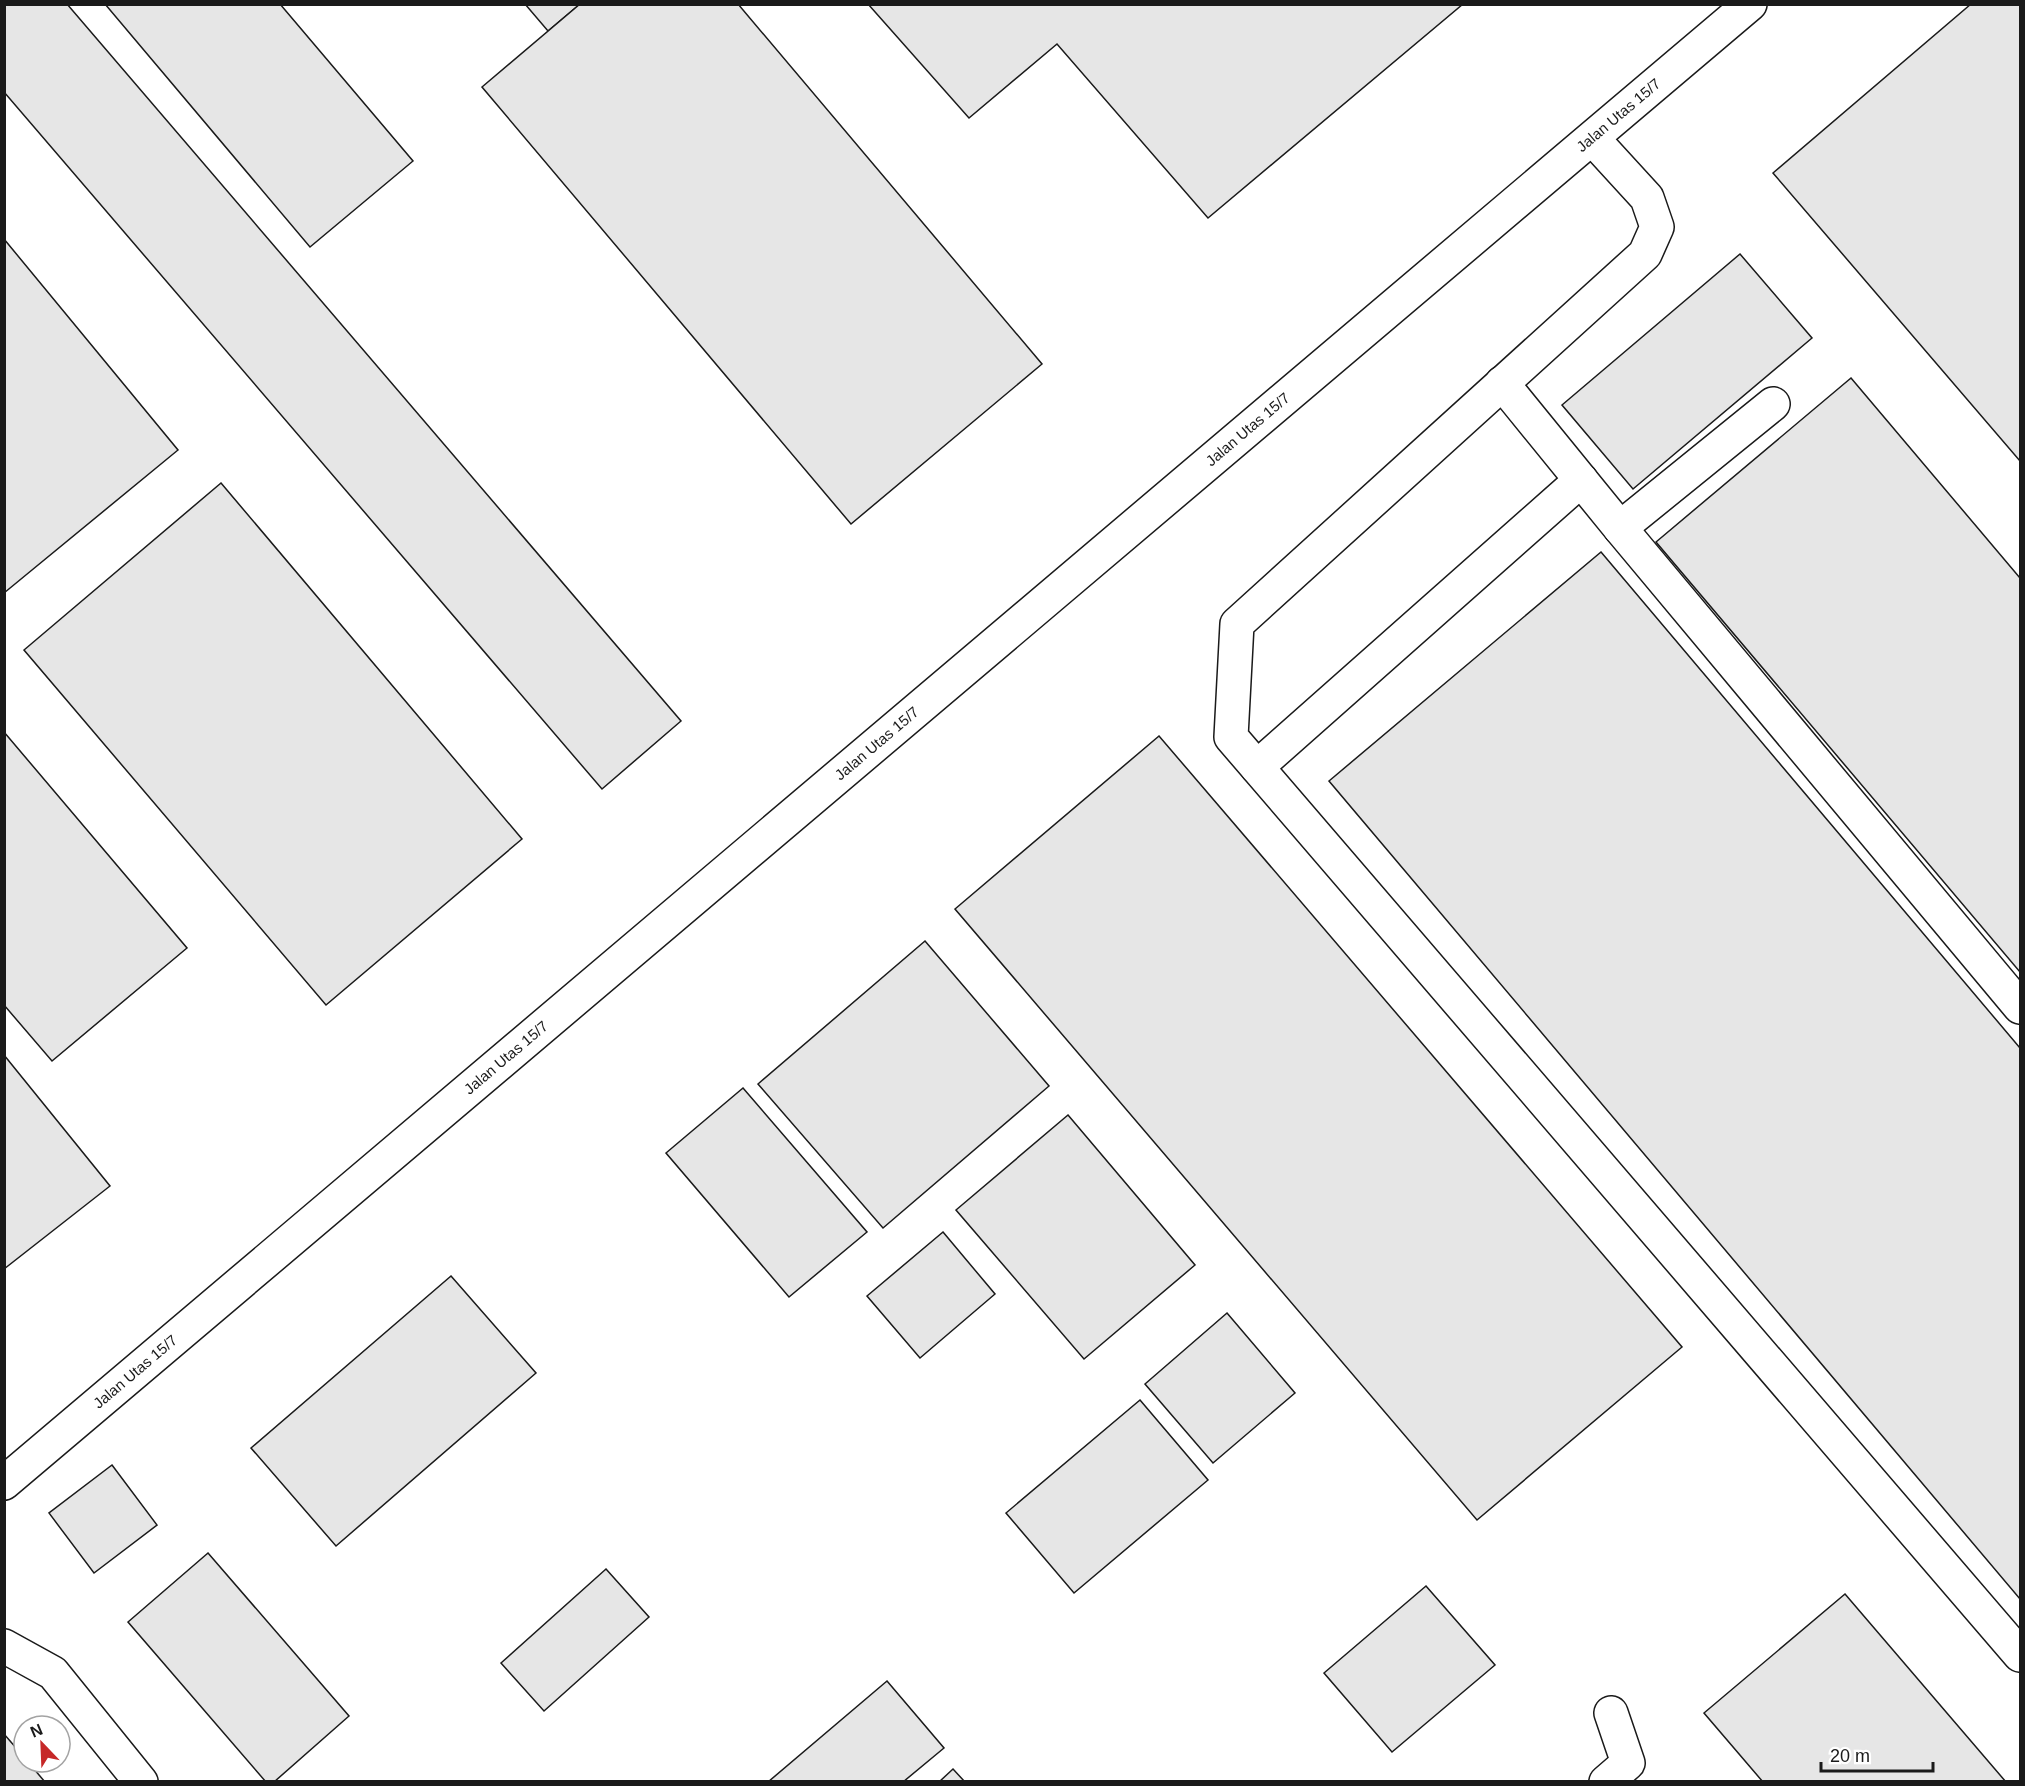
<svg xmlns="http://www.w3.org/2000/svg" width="2025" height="1786" font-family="Arial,sans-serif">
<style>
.building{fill:#e6e6e6;stroke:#1a1a1a;stroke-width:1.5}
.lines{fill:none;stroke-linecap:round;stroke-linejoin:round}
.minor-casing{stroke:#1a1a1a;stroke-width:36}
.minor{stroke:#fff;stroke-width:33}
.labels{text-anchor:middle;stroke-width:4.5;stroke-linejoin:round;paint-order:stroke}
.street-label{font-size:15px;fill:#1a1a1a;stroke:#fff}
</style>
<rect width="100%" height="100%" fill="#fff"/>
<g class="building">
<polygon points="4,4 67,4 681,721 602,789 4,92"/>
<polygon points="105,4 280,4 413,161 310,247"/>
<polygon points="525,4 580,4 548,31"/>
<polygon points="580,4 738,4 1042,364 851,524 482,87"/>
<polygon points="868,4 1463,4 1208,218 1057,44 969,118"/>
<polygon points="1971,4 2020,4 2020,461 1773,173"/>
<polygon points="4,239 178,450 4,593"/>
<polygon points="1740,254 1812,338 1633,489 1562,405"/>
<polygon points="1851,378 2020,578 2020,972 1656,542"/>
<polygon points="221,483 522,839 326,1005 24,650"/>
<polygon points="1601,552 2020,1048 2020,1599 1329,781"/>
<polygon points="4,732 187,948 52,1061 4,1005"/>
<polygon points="1159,736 1682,1347 1477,1520 955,909"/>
<polygon points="925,941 1049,1086 883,1228 758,1084"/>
<polygon points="4,1055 110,1186 4,1269"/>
<polygon points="743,1088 867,1232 789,1297 666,1153"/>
<polygon points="1068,1115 1195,1265 1084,1359 956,1210"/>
<polygon points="943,1232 995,1294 920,1358 867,1296"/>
<polygon points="451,1276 536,1373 336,1546 251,1448"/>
<polygon points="1227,1313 1295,1393 1213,1463 1145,1384"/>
<polygon points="1140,1400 1208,1480 1074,1593 1006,1513"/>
<polygon points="112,1465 157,1525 94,1573 49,1513"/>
<polygon points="208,1553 349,1716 274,1782 266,1782 128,1622"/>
<polygon points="606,1569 649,1617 544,1711 501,1663"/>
<polygon points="1426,1586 1495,1665 1392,1752 1324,1673"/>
<polygon points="1845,1594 2006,1782 1763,1782 1704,1713"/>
<polygon points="887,1681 944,1748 903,1782 768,1782"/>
<polygon points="4,1734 24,1757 24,1762 28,1762 45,1782 4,1782"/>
<polygon points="953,1769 965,1782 939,1782"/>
</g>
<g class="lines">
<g class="minor-casing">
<g id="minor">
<polyline points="1593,139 1647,198 1657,227 1645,254 1237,624 1231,737 2020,1655"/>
<polyline points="1502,383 1620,528 2020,1007"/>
<polyline points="1620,528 1773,404"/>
<polyline points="1257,767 1581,480"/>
<path id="s1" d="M4,1483L1750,4"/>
<polyline points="4,1646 53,1673 141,1782"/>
<polyline points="1606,1782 1628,1763 1611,1713"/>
</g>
</g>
<use href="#minor" class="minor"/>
</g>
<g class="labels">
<g class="street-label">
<text dy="5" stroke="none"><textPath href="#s1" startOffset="2116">Jalan Utas 15/7</textPath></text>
<text dy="5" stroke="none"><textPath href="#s1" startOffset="1630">Jalan Utas 15/7</textPath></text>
<text dy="5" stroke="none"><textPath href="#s1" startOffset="1144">Jalan Utas 15/7</textPath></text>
<text dy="5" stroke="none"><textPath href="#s1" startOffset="658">Jalan Utas 15/7</textPath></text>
<text dy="5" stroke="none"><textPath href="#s1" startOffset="172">Jalan Utas 15/7</textPath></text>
</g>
</g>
<rect width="2025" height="1786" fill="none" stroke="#1a1a1a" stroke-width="12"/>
<g transform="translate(42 1744) rotate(337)"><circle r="28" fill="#ffffff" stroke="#a3a3a3" stroke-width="1.5"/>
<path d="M0-4.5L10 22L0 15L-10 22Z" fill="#c62828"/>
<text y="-9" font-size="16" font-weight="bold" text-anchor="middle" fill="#1a1a1a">N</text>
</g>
<path d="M1821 1762v9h112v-9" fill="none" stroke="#1a1a1a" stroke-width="3"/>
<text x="1830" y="1762" font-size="18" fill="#1a1a1a" stroke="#ffffff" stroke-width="4.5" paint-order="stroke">20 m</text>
</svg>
